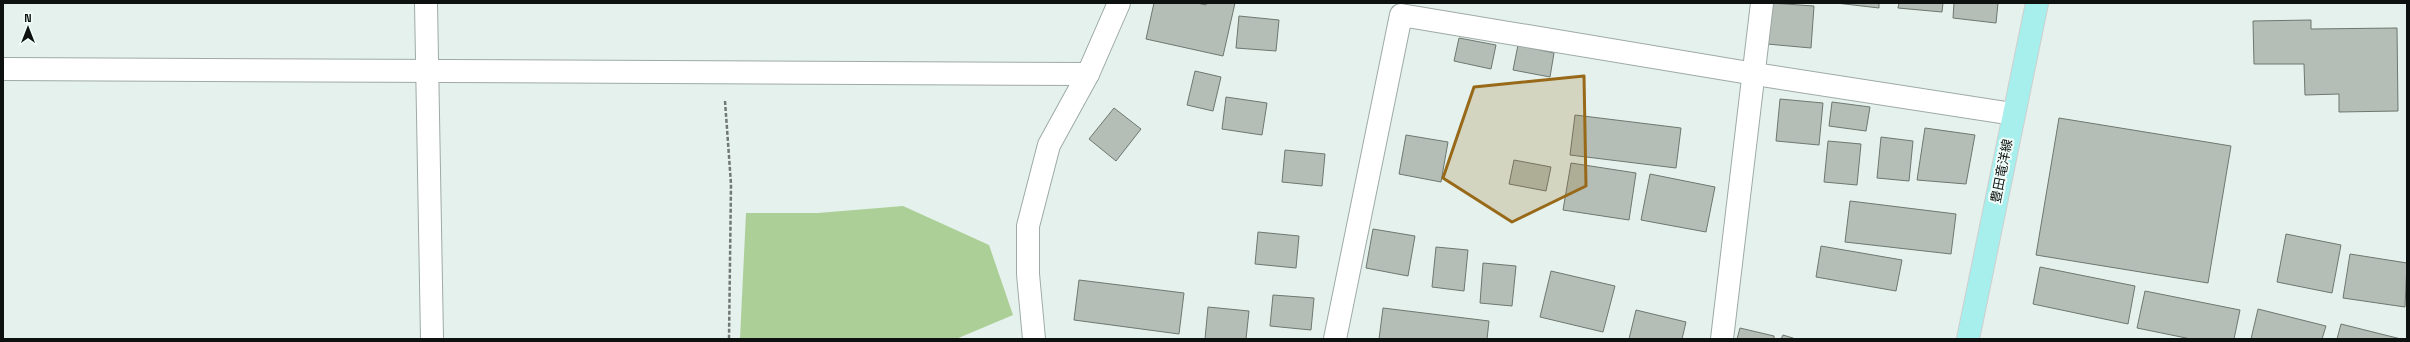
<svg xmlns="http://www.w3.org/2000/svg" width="2410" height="342" font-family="'Space Grotesk','Noto Sans JP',sans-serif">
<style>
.green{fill:#accf97}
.building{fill:#b4beb6;stroke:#6e7770}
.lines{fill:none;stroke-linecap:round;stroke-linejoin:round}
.minor-casing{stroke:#9eaaa6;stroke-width:24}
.major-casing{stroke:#cfcfcf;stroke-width:24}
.path{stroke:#707874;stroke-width:2.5;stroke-dasharray:4 2;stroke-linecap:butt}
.minor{stroke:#fff;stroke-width:22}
.major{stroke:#a6efed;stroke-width:22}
.marked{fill:#986919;fill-opacity:0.2;stroke:#986919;stroke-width:3;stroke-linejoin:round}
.labels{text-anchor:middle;stroke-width:4;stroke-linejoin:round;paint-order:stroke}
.street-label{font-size:13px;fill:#0d110f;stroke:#f1fefa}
</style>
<rect width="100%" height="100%" fill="#e4f1ec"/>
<polygon class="green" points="903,206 989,245 1013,315 956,339 740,339 746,213 818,213"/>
<g class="building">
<polygon points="1154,3 1197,3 1206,5 1207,3 1235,3 1223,56 1146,39"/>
<polygon points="1771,3 1814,6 1811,48 1767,44"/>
<polygon points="1836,3 1879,3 1879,8"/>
<polygon points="1899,3 1943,3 1942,12 1898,8"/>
<polygon points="1954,3 1998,3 1996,23 1953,18"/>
<polygon points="1239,16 1279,20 1276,51 1236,48"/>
<polygon points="2311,20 2311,29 2397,28 2398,111 2339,112 2339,94 2305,95 2304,64 2254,64 2253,21"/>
<polygon points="1459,38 1496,45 1491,69 1454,61"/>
<polygon points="1518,45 1554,53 1550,77 1513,70"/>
<polygon points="1195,71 1221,77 1213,111 1187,105"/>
<polygon points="1226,97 1267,103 1262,135 1222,129"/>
<polygon points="1780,99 1823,103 1819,145 1776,141"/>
<polygon points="1832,102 1870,107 1866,131 1829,126"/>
<polygon points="1114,108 1141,129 1116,161 1089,139"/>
<polygon points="1575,115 1681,128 1676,168 1570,155"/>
<polygon points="2059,118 2231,146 2208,283 2036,255"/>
<polygon points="1925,128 1975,135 1966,184 1917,180"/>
<polygon points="1406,135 1448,142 1441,182 1399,174"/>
<polygon points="1881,137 1913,141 1909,181 1877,178"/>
<polygon points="1828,141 1861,144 1857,185 1824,182"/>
<polygon points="1285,150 1325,154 1322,186 1282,182"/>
<polygon points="1514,160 1551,167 1546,191 1509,184"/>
<polygon points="1571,163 1636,173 1629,220 1563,210"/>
<polygon points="1650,174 1715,187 1706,232 1641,220"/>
<polygon points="1850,201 1956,214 1951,254 1845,242"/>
<polygon points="1373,229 1415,236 1408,276 1366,268"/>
<polygon points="1258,232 1299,236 1296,268 1255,264"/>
<polygon points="2286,234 2341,245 2332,293 2277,282"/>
<polygon points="1821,246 1902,260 1896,291 1816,277"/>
<polygon points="1436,247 1468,250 1464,291 1432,287"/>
<polygon points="2350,254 2407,263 2405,307 2343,298"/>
<polygon points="1483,263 1516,266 1512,306 1480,303"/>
<polygon points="2040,267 2135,286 2128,324 2033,304"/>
<polygon points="1551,271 1615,286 1603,332 1540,317"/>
<polygon points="1079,280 1184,293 1179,334 1074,320"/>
<polygon points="2145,291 2240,310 2234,339 2191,339 2137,328"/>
<polygon points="1273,295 1314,298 1311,330 1270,326"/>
<polygon points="1208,307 1249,311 1246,339 1205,339"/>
<polygon points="1383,308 1489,321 1487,339 1379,339"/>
<polygon points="2258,309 2326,326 2322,339 2251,339"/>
<polygon points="1636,310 1686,322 1682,339 1629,339"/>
<polygon points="2341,324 2401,339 2337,339"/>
<polygon points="1740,328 1774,336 1774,339 1737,339"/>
<polygon points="1783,335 1796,339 1781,339"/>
</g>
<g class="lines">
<g class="minor-casing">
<g id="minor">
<polyline points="426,3 432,339"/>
<polyline points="3,69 1088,74"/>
<polyline points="1034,339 1028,274 1028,226 1049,145 1088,74 1119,3"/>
<polyline points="1335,339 1401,15 1755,74 2013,114"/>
<polyline points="1722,339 1762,3"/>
</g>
</g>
<g class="major-casing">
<polyline id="major" points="1968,339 2037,3"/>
</g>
<polyline class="path" points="725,101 731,184 729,339"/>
<use href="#minor" class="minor"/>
<use href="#major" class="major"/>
</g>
<path class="marked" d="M1584,76L1586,186L1512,222L1443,178L1474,87Z"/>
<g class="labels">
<g class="street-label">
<text transform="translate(2001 171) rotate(-79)" y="5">豊田竜洋線</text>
</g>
</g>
<rect width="2410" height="342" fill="none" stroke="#0d110f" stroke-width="8"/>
<g transform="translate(28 28)" stroke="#f1fefa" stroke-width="3" paint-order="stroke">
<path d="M0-3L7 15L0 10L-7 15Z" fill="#0d110f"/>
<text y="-6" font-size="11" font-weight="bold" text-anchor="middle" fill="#0d110f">N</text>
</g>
</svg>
